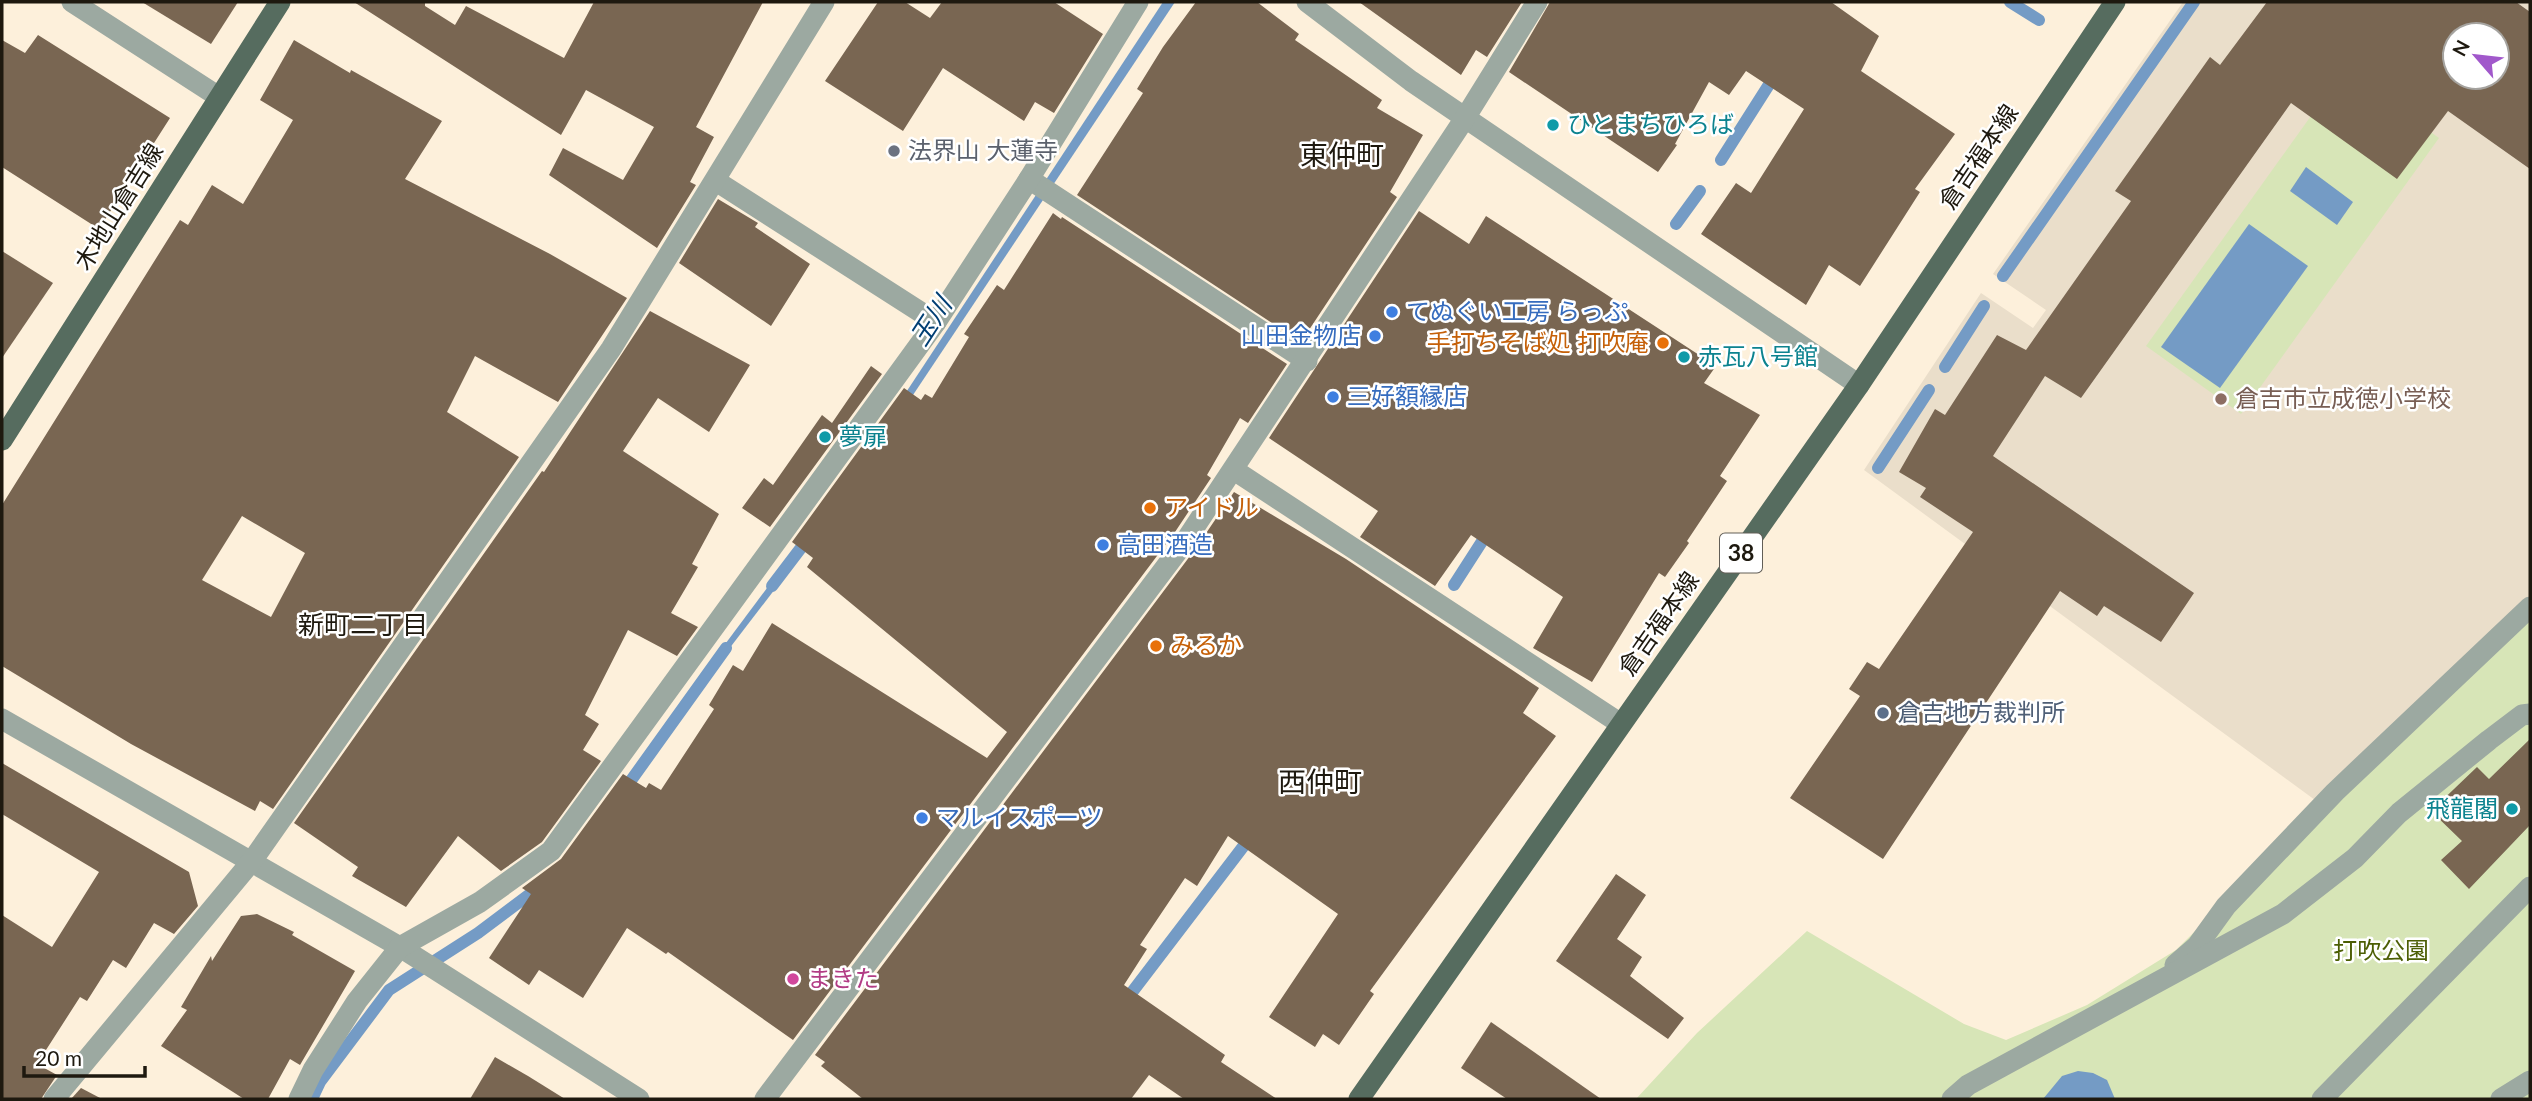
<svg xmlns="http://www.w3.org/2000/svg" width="2532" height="1101" font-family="Lato,'Noto Sans JP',sans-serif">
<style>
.education{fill:#eadeca;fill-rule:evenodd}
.green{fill:#d7e5b7}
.water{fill:#749bc5}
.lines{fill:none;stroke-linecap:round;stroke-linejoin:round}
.stream{stroke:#749bc5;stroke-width:12}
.building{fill:#796652;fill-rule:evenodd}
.minor{stroke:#9ca9a1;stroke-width:21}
.major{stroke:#566c5f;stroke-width:21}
.culture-dot{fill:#0f9aa8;stroke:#fff;stroke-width:2.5}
.worship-dot{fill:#6b7280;stroke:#fff;stroke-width:2.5}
.shop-dot{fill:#3f7fe0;stroke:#fff;stroke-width:2.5}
.food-dot{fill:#e8710a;stroke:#fff;stroke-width:2.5}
.education-dot{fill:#8d6e63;stroke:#fff;stroke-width:2.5}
.service-dot{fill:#5c6f8a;stroke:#fff;stroke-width:2.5}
.hotel-dot{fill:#d1479c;stroke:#fff;stroke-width:2.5}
.labels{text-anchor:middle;stroke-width:5;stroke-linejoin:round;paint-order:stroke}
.shield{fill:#fff;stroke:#625e57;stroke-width:2}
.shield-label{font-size:23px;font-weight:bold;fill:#1e190f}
.culture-label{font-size:24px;fill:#0d838f;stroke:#fff;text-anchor:start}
.worship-label{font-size:24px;fill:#5b616d;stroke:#fff;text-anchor:start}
.street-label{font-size:24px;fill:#1e190f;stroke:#fff}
.shop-label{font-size:24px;fill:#366cbe;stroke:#fff;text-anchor:start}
.food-label{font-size:24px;fill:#c56008;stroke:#fff;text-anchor:start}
.education-label{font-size:24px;fill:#785e54;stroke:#fff;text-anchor:start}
.service-label{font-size:24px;fill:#4e5e75;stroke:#fff;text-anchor:start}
.park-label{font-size:24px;fill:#4c5e04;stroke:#fff}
.hotel-label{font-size:24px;fill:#b23c85;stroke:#fff;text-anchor:start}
.water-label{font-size:26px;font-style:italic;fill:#003e73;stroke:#fff}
.neighbourhood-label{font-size:26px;fill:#1e190f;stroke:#fff}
.quarter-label{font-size:28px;fill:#1e190f;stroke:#fff}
</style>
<rect width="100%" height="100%" fill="#fdf0db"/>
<path class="education" d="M2183,2H2530V599L2315,800L1864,470L1981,293L2033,328L2046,310L1993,274ZM2455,35H2497V77H2455Z"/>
<g class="green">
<polygon points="2344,70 2439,138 2241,414 2146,346"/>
<polygon points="2530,601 2530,1099 1636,1099 1697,1033 1807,931 1964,1024 2006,1040 2087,1005 2176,950"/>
</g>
<g class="water">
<polygon points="1163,2 1175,2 853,485 847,482"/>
<polygon points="2306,167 2353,202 2337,225 2290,191"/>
<polygon points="2249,224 2308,266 2220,388 2161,347"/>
<polygon points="779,572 785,576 719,662 714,659"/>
<polygon points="2078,1071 2093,1073 2107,1080 2115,1099 2043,1099 2062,1076"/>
</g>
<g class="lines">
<g class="stream">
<polyline points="2010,2 2039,20"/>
<polyline points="1721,160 1777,72"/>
<polyline points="1676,224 1700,191"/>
<polyline points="2003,276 2194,2"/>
<polyline points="1945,367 1984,306"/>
<polyline points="1878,468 1929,390"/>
<polyline points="1454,585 1490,529"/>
<polyline points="772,586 810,536"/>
<polyline points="622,793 726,648"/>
<polyline points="1123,1004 1252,835"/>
<polyline points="312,1099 320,1082 389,990 478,933 542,885"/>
</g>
</g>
<g class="building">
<polygon points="142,2 238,2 211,44"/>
<polygon points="354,2 425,2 425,6 455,25 466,6 564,58 594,2 763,2 696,127 714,137 690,182 696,185 657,248 549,175 563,148 623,180 654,127 586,90 561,135"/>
<polygon points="878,2 905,2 930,18 942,2 1054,2 1103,34 1054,113 1035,102 1024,121 943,68 903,131 825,81"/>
<polygon points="1196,2 1257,2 1299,34 1295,40 1382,100 1377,108 1423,135 1390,192 1397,197 1301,342 1077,195 1143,93 1137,89 1163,47"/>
<polygon points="1359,2 1522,2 1487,57 1476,50 1461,75"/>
<polygon points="1550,2 1831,2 1879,36 1861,71 1955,134 1915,189 1920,192 1860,286 1829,265 1806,305 1701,234 1736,183 1751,193 1804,109 1746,71 1729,95 1709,82 1675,144 1677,145 1658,172 1509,72"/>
<path d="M2267,2H2516L2530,12V169L2448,111L2397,179L2291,103L2081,398L2045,376L1993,456L2194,593L2161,642L2104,606L2097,616L2060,591L1883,859L1790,798L1860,696L1849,689L1867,662L1879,669L1973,532L1920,497L1926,488L1899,472L1935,409L1945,415L1997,335L2026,350L2131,201L2115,191L2210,57L2220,65ZM2455,35H2497V77H2455Z"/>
<polygon points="38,35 170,118 99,229 2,167 2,40 25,53"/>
<path d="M294,40L350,73L351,70L442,121L405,179L550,254L627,298L558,402L475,356L447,412L519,457L273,809L260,801L255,811L131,744L2,666V505L180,220L188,225L212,185L243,204L293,120L260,100ZM242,516L305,553L271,617L202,580Z"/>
<polygon points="718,199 758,223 755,227 810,264 771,326 679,263"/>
<polygon points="1419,211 1469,244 1486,216 1716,366 1704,383 1760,415 1720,476 1727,481 1687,541 1689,543 1665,577 1659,573 1592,682 1533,648 1563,597 1471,535 1435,586 1360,537 1378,511 1269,438"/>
<polygon points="1053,213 1061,219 1062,217 1287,364 1248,423 1240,418 1207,475 1211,478 1175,532 793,1040 668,952 666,954 627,928 583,998 539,970 529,985 489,958 531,894 522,888 561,859 623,774 646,788 649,783 661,790 714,709 709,705 733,665 743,671 772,623 987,758 1007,732 807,567 813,558 792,542 904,388 921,400 925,394 932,398 969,337 964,334 997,285 1004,290"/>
<polygon points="2,251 53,283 2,358"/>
<polygon points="650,311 750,365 709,432 658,398 623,451 719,514 692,564 698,567 671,613 698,627 677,656 628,630 585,715 599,724 583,750 601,761 542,842 501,871 458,836 406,907 352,876 358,867 294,823 542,471 544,472"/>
<polygon points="871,366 882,374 770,527 742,508 764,478 773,485 822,415 832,423"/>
<polygon points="1234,492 1346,559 1539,688 1523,713 1556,736 1370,991 1374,994 1339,1045 1323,1034 1315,1047 1269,1017 1338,914 1228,836 1197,886 1185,878 1140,945 1147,949 1124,985 1225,1055 1221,1062 1277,1099 1184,1099 1149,1075 1131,1099 863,1099 821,1066 825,1062 815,1055 1196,548"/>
<polygon points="2530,739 2530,825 2469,889 2441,860 2462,841 2431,811 2477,767 2489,779"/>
<polygon points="2,763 189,872 198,906 174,934 154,923 126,968 113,960 87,1001 80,997 37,1064 57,1075 41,1099 2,1099 2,915 52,947 99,872 2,814"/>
<polygon points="1616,874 1646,895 1617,939 1642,957 1630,976 1684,1018 1668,1039 1556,961"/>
<polygon points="257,914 294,932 292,935 355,971 300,1065 290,1059 268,1099 244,1099 161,1046 187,1010 181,1007 211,956 212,961 241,916"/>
<polygon points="1491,1022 1601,1099 1507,1099 1461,1068"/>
<polygon points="495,1057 528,1076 565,1099 470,1099"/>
<polygon points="81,1088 102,1099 71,1099"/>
</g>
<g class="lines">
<g class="minor">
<polyline points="72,2 219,97"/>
<polyline points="1307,2 1411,81 1859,385"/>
<polyline points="1029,179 1307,361"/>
<polyline points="716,181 936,322"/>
<polyline points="1234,470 1621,724"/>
<polyline points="2,719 400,947 639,1099"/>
<polyline points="2175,965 2197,946 2226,906 2335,792 2530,607"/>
<polyline points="54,1099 252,861 611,349 824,2"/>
<polyline points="299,1099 313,1070 357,1001 400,947 480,902 551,851 936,322 1029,179 1138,2"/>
<polyline points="765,1099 1186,540 1465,118 1537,2"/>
<polyline points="1952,1099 1968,1085 2283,914 2355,858 2399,813 2489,740 2522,715 2530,714"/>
<polyline points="2322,1099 2530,887"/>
<polyline points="2501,1099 2530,1081"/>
</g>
<g class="major">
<polyline points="2,440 280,2"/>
<polyline points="1359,1099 1859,385 2115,2"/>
</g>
</g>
<g class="culture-dot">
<circle cx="1553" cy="125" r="7"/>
<circle cx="1684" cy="357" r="7"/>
<circle cx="825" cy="437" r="7"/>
<circle cx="2512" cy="809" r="7"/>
</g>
<circle class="worship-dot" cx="894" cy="151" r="7"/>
<g class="shop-dot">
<circle cx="1392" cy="312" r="7"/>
<circle cx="1375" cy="336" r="7"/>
<circle cx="1333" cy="397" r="7"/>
<circle cx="1103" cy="545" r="7"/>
<circle cx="922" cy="818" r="7"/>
</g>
<g class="food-dot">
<circle cx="1663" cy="343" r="7"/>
<circle cx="1150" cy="508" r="7"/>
<circle cx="1156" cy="646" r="7"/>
</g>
<circle class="education-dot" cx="2221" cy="399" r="7"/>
<circle class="service-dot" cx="1883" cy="713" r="7"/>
<circle class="hotel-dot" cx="793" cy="979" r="7"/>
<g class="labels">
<rect class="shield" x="1720" y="533.5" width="42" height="39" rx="5"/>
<g class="shield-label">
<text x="1741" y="561">38</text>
</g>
<g class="culture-label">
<text x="1567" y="133">ひとまちひろば</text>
<text x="1698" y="365">赤瓦八号館</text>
<text x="839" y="445">夢扉</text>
<text x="2498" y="817" text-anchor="end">飛龍閣</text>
</g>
<g class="worship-label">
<text x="908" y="159">法界山 大蓮寺</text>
</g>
<g class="street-label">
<text transform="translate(1979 157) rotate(-56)" y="8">倉吉福本線</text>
<text transform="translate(119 207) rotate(-58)" y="8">木地山倉吉線</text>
<text transform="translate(1659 624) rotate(-55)" y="8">倉吉福本線</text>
</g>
<g class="shop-label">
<text x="1406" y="320">てぬぐい工房 らっぷ</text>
<text x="1361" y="344" text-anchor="end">山田金物店</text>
<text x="1347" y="405">三好額縁店</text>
<text x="1117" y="553">高田酒造</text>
<text x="936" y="826">マルイスポーツ</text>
</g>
<g class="food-label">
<text x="1649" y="351" text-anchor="end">手打ちそば処 打吹庵</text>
<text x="1164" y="516">アイドル</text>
<text x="1170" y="654">みるか</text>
</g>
<g class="education-label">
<text x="2235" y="407">倉吉市立成徳小学校</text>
</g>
<g class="service-label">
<text x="1897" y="721">倉吉地方裁判所</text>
</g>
<g class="park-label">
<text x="2381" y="959">打吹公園</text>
</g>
<g class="hotel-label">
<text x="807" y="987">まきた</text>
</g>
<g class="water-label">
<text transform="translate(931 321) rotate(-57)" y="9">玉川</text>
</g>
<g class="neighbourhood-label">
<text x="363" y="634">新町二丁目</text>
</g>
<g class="quarter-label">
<text x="1342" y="165">東仲町</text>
<text x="1320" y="792">西仲町</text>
</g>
</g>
<rect width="2532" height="1101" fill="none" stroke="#1e190f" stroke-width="7"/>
<g transform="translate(2476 56) rotate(298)"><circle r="33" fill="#ffffff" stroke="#a5a39f" stroke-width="2"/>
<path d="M0-5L12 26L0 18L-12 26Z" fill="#a158cb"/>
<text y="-10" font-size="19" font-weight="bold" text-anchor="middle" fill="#1e190f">N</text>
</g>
<path d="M24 1066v10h121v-10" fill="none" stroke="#1e190f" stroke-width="3.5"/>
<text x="35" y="1066" font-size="21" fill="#1e190f" stroke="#ffffff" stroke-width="5" paint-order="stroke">20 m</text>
</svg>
